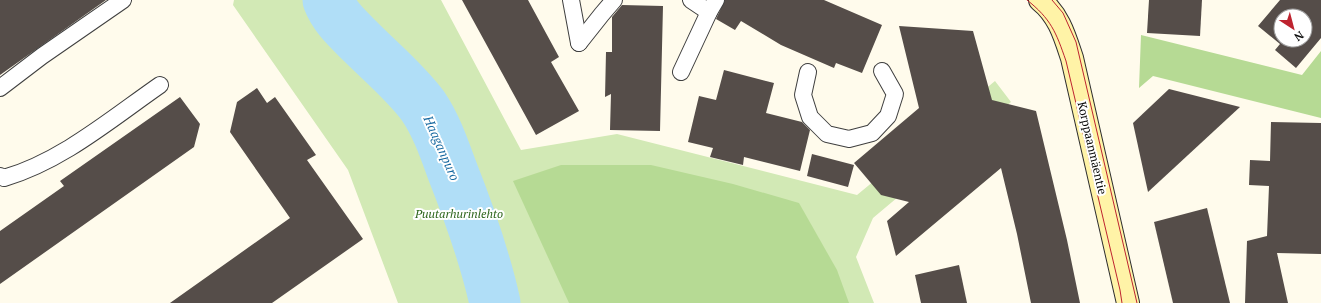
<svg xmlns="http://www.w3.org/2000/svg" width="1321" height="303" font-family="'PT Serif',serif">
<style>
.green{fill:#d2e9b5}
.forest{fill:#b6da94}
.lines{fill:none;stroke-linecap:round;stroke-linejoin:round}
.river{stroke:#b0def7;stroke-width:51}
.building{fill:#554d49;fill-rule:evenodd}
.lane-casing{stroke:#3f3f3f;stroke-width:18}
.secondary-casing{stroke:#2e2e2e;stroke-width:24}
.lane{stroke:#fff;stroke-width:16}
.secondary{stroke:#fff3a7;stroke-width:22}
.tram{stroke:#be232f;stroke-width:1}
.labels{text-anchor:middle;stroke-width:4;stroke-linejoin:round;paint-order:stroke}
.street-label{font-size:12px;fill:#0c0c0c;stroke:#fff}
.park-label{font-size:12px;font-style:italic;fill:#2d651c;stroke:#fff}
.water-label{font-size:13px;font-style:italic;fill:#14679f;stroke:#fff}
</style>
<rect width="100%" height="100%" fill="#fffbec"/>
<polygon class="green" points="234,0 441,0 521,150 617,134 857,195 995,81 1011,102 873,218 856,257 874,303 398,303 348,170 233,5"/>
<g class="forest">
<polygon points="1141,35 1302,75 1321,51 1321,118 1153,76 1139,88"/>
<polygon points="561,165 651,165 733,184 799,203 837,270 849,303 569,303 513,181"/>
</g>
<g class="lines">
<path class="river" d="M328,0C335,18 348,29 362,43C382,63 406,83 423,106C436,125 444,148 452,170C469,213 485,257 495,303"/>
</g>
<g class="building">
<polygon points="0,0 106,0 0,75"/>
<polygon points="462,0 528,0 559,57 551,62 579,111 536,135"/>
<polygon points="725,0 824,0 882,25 862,73 836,63 834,68 781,45 741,21 735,30 716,19"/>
<polygon points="1149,0 1202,0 1200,36 1147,33"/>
<path d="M1280,0H1321V38L1296,68L1275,50L1280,44L1258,26ZM1281,16H1305V40H1281Z"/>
<polygon points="622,5 663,6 660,131 610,130 611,94 605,97 606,52 612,52 612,17"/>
<polygon points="899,26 973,31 992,100 1036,111 1067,240 1080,303 1031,303 1017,234 1001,168 896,256 887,221 909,202 881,195 854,163 919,108"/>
<polygon points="724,70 774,83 766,113 802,122 810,130 800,171 744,157 743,165 710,157 713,148 688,142 699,96 716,100"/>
<polygon points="257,88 267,103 275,97 316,155 307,160 363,239 272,303 170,303 290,218 230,132 237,102"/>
<polygon points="1169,89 1240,107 1148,192 1133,123"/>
<polygon points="180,97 200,124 194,147 0,284 0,231 64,186 60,181"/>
<polygon points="1271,122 1321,123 1321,254 1277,253 1288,303 1245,303 1247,241 1267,236 1269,186 1249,185 1250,160 1270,161"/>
<polygon points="812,154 854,165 848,187 807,176"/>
<polygon points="1207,208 1230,303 1173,303 1154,222"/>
<polygon points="959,265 967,303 921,303 915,275"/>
</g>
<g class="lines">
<g class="lane-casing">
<g id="lane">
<polyline points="571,0 579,43"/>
<polyline points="691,0 709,12"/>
<polyline points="579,43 602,14 614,0"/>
<polyline points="681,72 709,12 716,0"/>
<polyline points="808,72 803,95 810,117 827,134 849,139 872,133 888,116 895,94 882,71"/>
<polyline points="0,88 42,56 123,0"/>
<path d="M0,176L4,178C62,161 111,119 160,85"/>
</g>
</g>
<g class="secondary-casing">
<path id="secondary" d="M1040,0C1059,15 1065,37 1072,58L1128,303"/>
</g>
<use href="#lane" class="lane"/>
<use href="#secondary" class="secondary"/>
<g class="tram">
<path d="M1027,0C1051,19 1056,32 1066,61L1120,290L1122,303"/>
<polyline points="1052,0 1063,13 1076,42 1137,303"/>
</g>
</g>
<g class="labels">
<g class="street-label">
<text transform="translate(1092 148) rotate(77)" y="4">Korppaanmäentie</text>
</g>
<g class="park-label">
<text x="459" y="218">Puutarhurinlehto</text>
</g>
<g class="water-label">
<text transform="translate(442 148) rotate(66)" y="5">Haaganpuro</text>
</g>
</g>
<g transform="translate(1293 28) rotate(144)"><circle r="19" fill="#ffffff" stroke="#9e9e9e"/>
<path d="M0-3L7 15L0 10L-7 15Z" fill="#be232f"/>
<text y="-6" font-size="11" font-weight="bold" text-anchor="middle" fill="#0c0c0c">N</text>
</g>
</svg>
